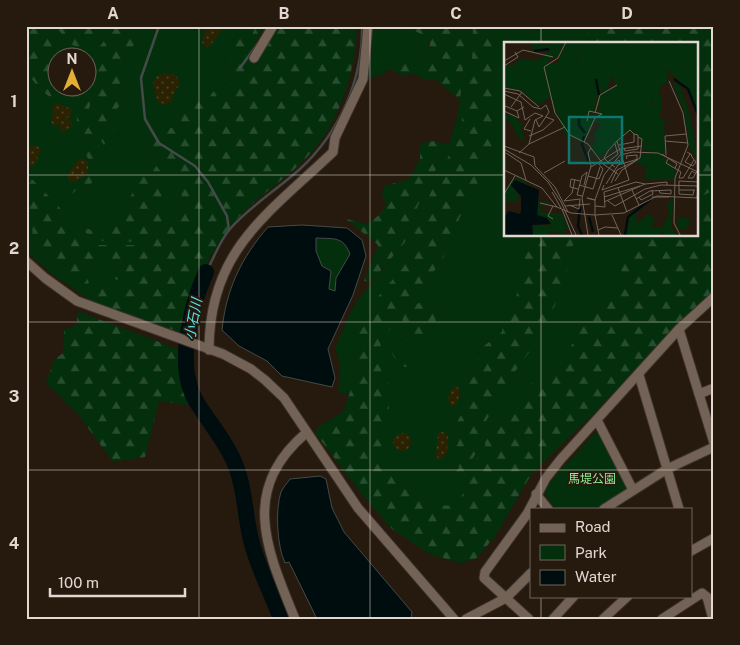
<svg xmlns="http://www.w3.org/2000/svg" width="740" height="645" font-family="'Public Sans','Noto Sans JP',sans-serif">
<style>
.green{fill:#042f0d;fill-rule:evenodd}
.forest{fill:url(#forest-firs);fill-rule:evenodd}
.sand{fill:url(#sand-dots)}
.water{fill:#000d0e;stroke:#444a48;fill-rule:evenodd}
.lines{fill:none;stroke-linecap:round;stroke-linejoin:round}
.stream{stroke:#444a48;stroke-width:2.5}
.river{stroke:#000d0e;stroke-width:16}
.minor-casing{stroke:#3d332e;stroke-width:11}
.minor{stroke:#736256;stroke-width:9}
.grid{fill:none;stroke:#e2d8d1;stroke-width:1;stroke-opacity:0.55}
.labels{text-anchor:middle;stroke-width:4;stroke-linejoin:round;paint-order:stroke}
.park-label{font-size:12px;fill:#8eee97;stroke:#26190e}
.water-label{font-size:14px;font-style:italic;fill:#57e4ec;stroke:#26190e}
.inset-river{fill:none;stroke:#000d0e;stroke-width:2.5}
.inset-road{fill:none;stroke:#71655c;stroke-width:1}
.view{fill:#0f766e;fill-opacity:0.15;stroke:#0f766e;stroke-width:2.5}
.inset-edge{fill:none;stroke:#e2d8d1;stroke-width:2.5}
.neatline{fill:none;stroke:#e2d8d1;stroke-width:2}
.grid-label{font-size:16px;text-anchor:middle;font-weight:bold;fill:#e2d8d1}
</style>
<defs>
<pattern id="forest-firs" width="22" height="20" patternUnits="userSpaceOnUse" patternTransform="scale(1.25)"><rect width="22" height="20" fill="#042f0d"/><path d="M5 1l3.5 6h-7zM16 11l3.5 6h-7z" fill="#284c2f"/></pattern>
<pattern id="sand-dots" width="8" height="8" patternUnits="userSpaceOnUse" patternTransform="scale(1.25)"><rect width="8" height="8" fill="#2b2202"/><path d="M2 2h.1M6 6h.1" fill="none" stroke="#494126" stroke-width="1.8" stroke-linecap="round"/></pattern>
</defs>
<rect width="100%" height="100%" fill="#26190e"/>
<g class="green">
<path d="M26,26H265L248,56L224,235C201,268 191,295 185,334L93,302L53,275L26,251ZM58,58H88V88H58Z"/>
<path d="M371,26H410L413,30L428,38L429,55L426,61C414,67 401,61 389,65V69L381,75L364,79Z"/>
<path d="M467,26H714V292L674,328L594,413L532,473L495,536L477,558L460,563L430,554L393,530L365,498L316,434L317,428L344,411L349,395L338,392C341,375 341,364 335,348L349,315L359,298L405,242L412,218L448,145L456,122L460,100ZM505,44H696V235H505Z"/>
<path d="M316,238C334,239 343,235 350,254L336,278L335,291L329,289L331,271L322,266L316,251Z"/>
<polygon points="595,433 600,434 629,487 598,509 555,509 542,490"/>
</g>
<g class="forest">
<path d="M26,26H51C62,42 70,53 89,56L93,91L86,123L99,145L98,175L92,183L79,188L67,198L64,196V191L88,175L91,164L75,135L77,118L74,105L62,94L50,97C40,90 31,80 26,69ZM58,58H88V88H58Z"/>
<path d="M56,26L98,29L111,26C89,52 77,58 56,26Z"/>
<polygon points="116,26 143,26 143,28 137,31 135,44 115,70 121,84 121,104 115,111 116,127 104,145 90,124 97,92 93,55"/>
<path d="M256,26H265L248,55L257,61L277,26H357C355,78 337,131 298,166C280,182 259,196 243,213C209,247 192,288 185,334L93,302L78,291C103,292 152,280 155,250L145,241C125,241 92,248 82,227L101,233L109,232L132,194L134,172L147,160C160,164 166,181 167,194C167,200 164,206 165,213L179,214C185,207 180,176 174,169C164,157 149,156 150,136L155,131L180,126L182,111L190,102L208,99L213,92L227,88L233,79L229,51L233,41L252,35Z"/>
<path d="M410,26H467L460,100L436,80L423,79L415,74L402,75L389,69V65C401,61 414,67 426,61L430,44L428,38L413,30Z"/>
<path d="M473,26H496L492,56L497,70L496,132L491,153L474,191L464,207L441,263L396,315L390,329L381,340L380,355L387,371L389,410L386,421L384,461L394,472L402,487L421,500L436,506L455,505L462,496L470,469L485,446L486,430L493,419L512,411L531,384L548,376L559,367L569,365L571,356L568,351L587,320L619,290C621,281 621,271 622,263C629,231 673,235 696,235V203L714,195V292L674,328L594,413L532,473L495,536L477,558L460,563L430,554L393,530L365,498L316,434L317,428L344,411L354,379L355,346L361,324L370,306L405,265L417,221L453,147L461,126L472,61Z"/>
<polygon points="590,26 714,26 714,190 696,199 696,44 584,44"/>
<path d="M436,141L448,145L412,218L405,242L371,282L364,281L378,245L346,219L366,224C376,218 383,214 386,202L382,194L384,186L409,179L420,159V146L424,142Z"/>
<path d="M26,173L62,210L69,224L96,245H143L148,247C153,265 129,274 117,280L109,275V267L99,261H95L86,276L89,283L83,286L55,272L37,251L33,241L32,222L26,213Z"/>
<path d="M539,235H577L569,255L568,266L555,305L533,347L509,380L485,423L482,443L467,468L463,481L452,480V475L459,468L457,463L452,462L451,455C463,437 458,441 457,422L467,405L465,386L471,370L484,346L502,332L503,320L515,303L526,250L530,243L537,241Z"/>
<path d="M427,302L435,310L436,330L418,343L411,345C393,332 402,302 427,302Z"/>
<polygon points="77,311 183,351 188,391 187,405 159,401 145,457 113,462 78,414 46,383 54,360 63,353 64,330 77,324"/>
<path d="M393,344H397L413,360L415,366L405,367C398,363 393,358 391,350Z"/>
</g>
<g class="sand">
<polygon points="206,26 219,26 222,29 211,45 207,47 202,43"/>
<polygon points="165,73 176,75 180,85 175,90 171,102 165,105 157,101 153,83 157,76"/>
<polygon points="57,103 71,109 71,117 65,118 71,121 72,125 66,131 61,131 59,123 55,127 51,122 51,116 54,114 52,108"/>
<polygon points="35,145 40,148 41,152 37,156 38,160 33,166 28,167 26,157 31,147"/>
<polygon points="80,158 88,162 88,173 78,180 69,182 68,174"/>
<path d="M455,386L459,388C460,395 459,402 454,406H451C446,400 449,390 455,386Z"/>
<polygon points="441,431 448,435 447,453 440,460 436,456 438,434"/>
<circle cx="402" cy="442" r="9"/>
</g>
<g class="water">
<path d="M302,225L347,228L362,240L366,256L353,295L328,349L335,378L332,387L282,376L267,361L239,346L222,330C226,290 241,258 268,227ZM316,238C334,239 343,236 350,254L336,278L335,291L329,289L331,271L322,266L316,251Z"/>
<path d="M320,476L326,479L332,508L344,532L412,612L411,619H317L289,562L285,563C277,546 275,510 281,492C283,488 287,483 290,479Z"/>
</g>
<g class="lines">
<g class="stream">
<polyline points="159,26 141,78 145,119 159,143 195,166 208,182 227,216 229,230"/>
<polyline points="240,68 258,43"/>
<path d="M206,272C214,258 220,240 230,229C250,206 278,189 300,169C339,133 363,80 362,26"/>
</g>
<path class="river" d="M206,272C191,306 175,366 196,401C210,424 228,444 237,469C246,494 245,520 252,544C259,570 272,594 281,619"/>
<g class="minor-casing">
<g id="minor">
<polyline points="254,58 273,26"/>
<polyline points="26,261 45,278 77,301 223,354 251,369 265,380 284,398 358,508 454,619"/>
<polyline points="679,329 714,443"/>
<path d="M209,350C209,250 268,214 333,152L335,138L363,79L368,26"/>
<polyline points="639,375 679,509"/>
<polyline points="699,394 714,388"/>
<polyline points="597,420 633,490"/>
<polyline points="536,494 548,509"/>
<polyline points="604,509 667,469 714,447"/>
<polyline points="691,551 714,538"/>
<path d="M295,619C267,550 239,490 306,433"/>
<polyline points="466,619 506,598 531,573"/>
<polyline points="529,619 484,578 485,572 527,514 546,478 561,459 679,329 714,297"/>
<polyline points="553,619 574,596"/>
<polyline points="603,619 628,596"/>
<polyline points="662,619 702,593 707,597 713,619"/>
</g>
</g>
<use href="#minor" class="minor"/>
</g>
<path class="grid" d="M199,26V619M370,26V619M541,26V44M26,175H505M696,175H714M541,235V509M26,322H714M26,470H714M541,596V619"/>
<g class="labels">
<g class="park-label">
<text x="592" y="483">馬堤公園</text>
</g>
<g class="water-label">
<text transform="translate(193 319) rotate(-80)" y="5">小石川</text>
</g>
</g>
<g transform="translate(504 42)">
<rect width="194" height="194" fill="#26190e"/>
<path d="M76,0H194V63L181,39L161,26L141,2L153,99H141L127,88L96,115L88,106L98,79V72H91L96,79L91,81V71L97,65L93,63L95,54L111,43L110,36H107L103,48L94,51L90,70L85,69L78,99L69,95L51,69L45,43L58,27L74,17L79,5ZM138,110L148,111L147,120L141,125L132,120ZM173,176H185V183L180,188H174Z" fill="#042f0d"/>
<path d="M31,0L39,3L61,0L53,16L49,15L39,25L47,55L34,63L17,48L0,46V24H8L18,16L29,19L41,14V10L47,9L46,7L35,10L28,7L30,4L26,3ZM63,0H76L79,7L70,21L72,27L68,29L70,23L67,22L60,29L57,41L62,51L60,58L56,46L51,53L56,62L55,73L72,92L83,77L84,47L88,36L83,32L92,29L93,36L91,44L94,45L109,0L111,4V19L106,32L109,34L104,36L105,31L102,30L99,39L102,41L94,47L101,44L98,50L95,51L91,44L92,37H88V47L92,53L84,66V78L86,70L90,71V80L78,99L66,94L63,96L60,91L40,28L42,22L53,21ZM93,0L103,1L89,27L83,24L88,19L89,25L93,18L95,2L91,12L90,9ZM140,0L149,6L161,25L180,37L188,48L194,56V59L188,54L194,63V70L183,46L174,41L173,36L161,27L166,40L162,39L155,47L158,61L156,74L159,78L168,79L160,80L161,111L139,108L138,97L127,88L96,115L88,106L94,93L91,95L90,91L98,83L93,80L96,78L92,72L99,57L115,46L118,50L101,60L100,84L96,99H92L93,108L98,110L107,76L106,63L120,57L124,67L119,88L125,82L139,97H149L152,100V84L147,77L149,59L142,48L146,44ZM148,0L156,4L171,21L174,23L173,18L176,19L178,24L194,33L191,38L194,41V47L186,37L188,32L178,24L169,27L170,23ZM164,0L185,5L186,2L180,0H194V5H188L186,10L194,13V19L188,11ZM66,29L68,37L74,36L76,31L81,33L75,40L81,71L74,76L73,84L71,88L70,89V83L61,66L72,77L74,73L67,65ZM135,40L143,65L140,69L137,68L133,44L123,57L121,54ZM168,40L176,44L186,73L194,118L185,105L180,69ZM0,72L9,73L16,81H20L17,86L21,100L16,97L4,77L0,83ZM148,111L156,112L172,128L170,138H137L141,135V125L147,120ZM12,135L30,145L11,138L7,143L15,154L14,160H0L2,148ZM169,155L168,186L173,193H161L159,190L155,193H121L125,175L133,168L132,180L139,178L143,172L150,175L148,186H158L165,171L163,163ZM46,159L43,163L36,161L37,170L58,172L65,188H59L61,193L48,189L44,193H29V183H47L43,176L34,173L33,167L34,160Z" fill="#042f0d"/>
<path d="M11,138L35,148L33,173L43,176L47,182L28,183L29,193H0V175L5,169L15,172L17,170V154L7,143Z" fill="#000d0e"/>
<path class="inset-river" d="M30,9L45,7M92,37L95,53M170,37L184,47L194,73M75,74V83L81,91M80,94L78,103L85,120M76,165L74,184L78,193M85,175L89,190M121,193L124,175L147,157"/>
<path class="inset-road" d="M62,0L54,16L40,25L51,71L66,93L84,102L99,122L114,132M0,19L19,8L49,15M0,24L14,15L11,10M165,39L179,71L184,103L171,136L170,181L176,193M0,46L16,49L35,65M0,49L14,52L29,65L37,67L42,63L45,70L35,85L32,78M0,52L17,60L21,78L31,71L39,74L31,78L25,102L15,111M1,64L13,69L20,65M7,65L18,50M0,69L15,76L13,69M91,71L96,53L113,43M26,77L20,87L27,89M25,94L39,88L50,78L42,75M161,99L184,101M80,100L91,76L98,72L85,69L83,79M25,102L61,85M111,102L114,112L104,120L100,116L104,109L113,99L126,88L130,92V100M115,103L130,100M0,104L30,115L31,124L51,145L64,170M120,106L121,109L134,107V93L130,92M0,107L27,123L44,140L57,160L72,193M183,110L185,111L186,112H187L188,115L192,120L189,124L181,120L186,112M2,111L17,121L22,138M158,112L173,122L171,126M162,113L161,94L182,92M164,117L162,121L177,130L175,136H179L190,118M87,125L116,107L138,104M111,125L108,123L112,120L115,118L116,121M0,128L38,146L53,165L67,171L91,173L95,193M194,130L154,111L129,110L116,113L100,133L91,158V173L120,171L153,154L194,156M40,131L61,119M191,131L188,129L184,136H189L193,129M84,134L95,137L99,127L94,121M111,139L118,128L136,116L138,97L134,95M107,141L113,128L133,118V113L122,114L123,117M102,142L114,123L134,117M75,143L89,147L96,125M100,143L98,148L125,138L113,99M114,146L123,170M74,147L66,145L67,137L76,139M128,148L135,163M155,148L156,151L167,152V148M175,148H191M190,148L189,153L175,152V139L194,140M48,150L57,166M0,152L11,134M78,154L73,153L78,134L83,130L80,143M100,155L136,144M135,155L137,158L149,152L148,148M148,155H165M132,157L146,149L167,148M91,158L83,156L91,158M60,159L76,157L75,167L65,163M60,159L68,151L71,137M104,159L111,164L141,147L157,143L194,144L193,156M100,160L141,142L163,140V143M36,161L53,165M61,164L86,162M91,164L101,165L100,150L132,140L141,142M58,167L68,193M108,173L117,193M49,177L44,174L49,164M94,188L101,185L114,186M84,193L78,156L87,124L84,111L87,106"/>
<path class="view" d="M65,75H118V121H65Z"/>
<rect width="194" height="194" class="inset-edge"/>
</g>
<rect width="740" height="645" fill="none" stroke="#26190e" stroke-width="55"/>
<rect x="530" y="508" width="162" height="90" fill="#26190e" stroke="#71655c"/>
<rect x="540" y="524" width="25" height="8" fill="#736256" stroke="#71655c"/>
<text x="575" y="532" font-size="15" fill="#e2d8d1">Road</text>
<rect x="540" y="545" width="25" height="15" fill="#042f0d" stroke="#71655c"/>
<text x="575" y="558" font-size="15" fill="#e2d8d1">Park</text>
<rect x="540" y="570" width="25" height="15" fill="#000d0e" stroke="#71655c"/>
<text x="575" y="582" font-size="15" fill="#e2d8d1">Water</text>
<g transform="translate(72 72)"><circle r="24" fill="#26190e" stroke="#71655c"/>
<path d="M0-4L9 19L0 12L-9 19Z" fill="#e3ae35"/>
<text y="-8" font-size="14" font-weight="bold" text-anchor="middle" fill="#e2d8d1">N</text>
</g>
<path d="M50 588v8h135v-8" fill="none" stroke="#e2d8d1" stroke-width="2.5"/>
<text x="58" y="588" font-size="15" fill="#e2d8d1" stroke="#26190e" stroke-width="4" paint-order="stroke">100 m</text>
<rect x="28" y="28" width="684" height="590" class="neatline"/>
<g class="grid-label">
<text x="113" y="19">A</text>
<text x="284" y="19">B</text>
<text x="456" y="19">C</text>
<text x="627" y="19">D</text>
<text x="14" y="107">1</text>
<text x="14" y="254">2</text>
<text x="14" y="402">3</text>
<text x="14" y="549">4</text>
</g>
</svg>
